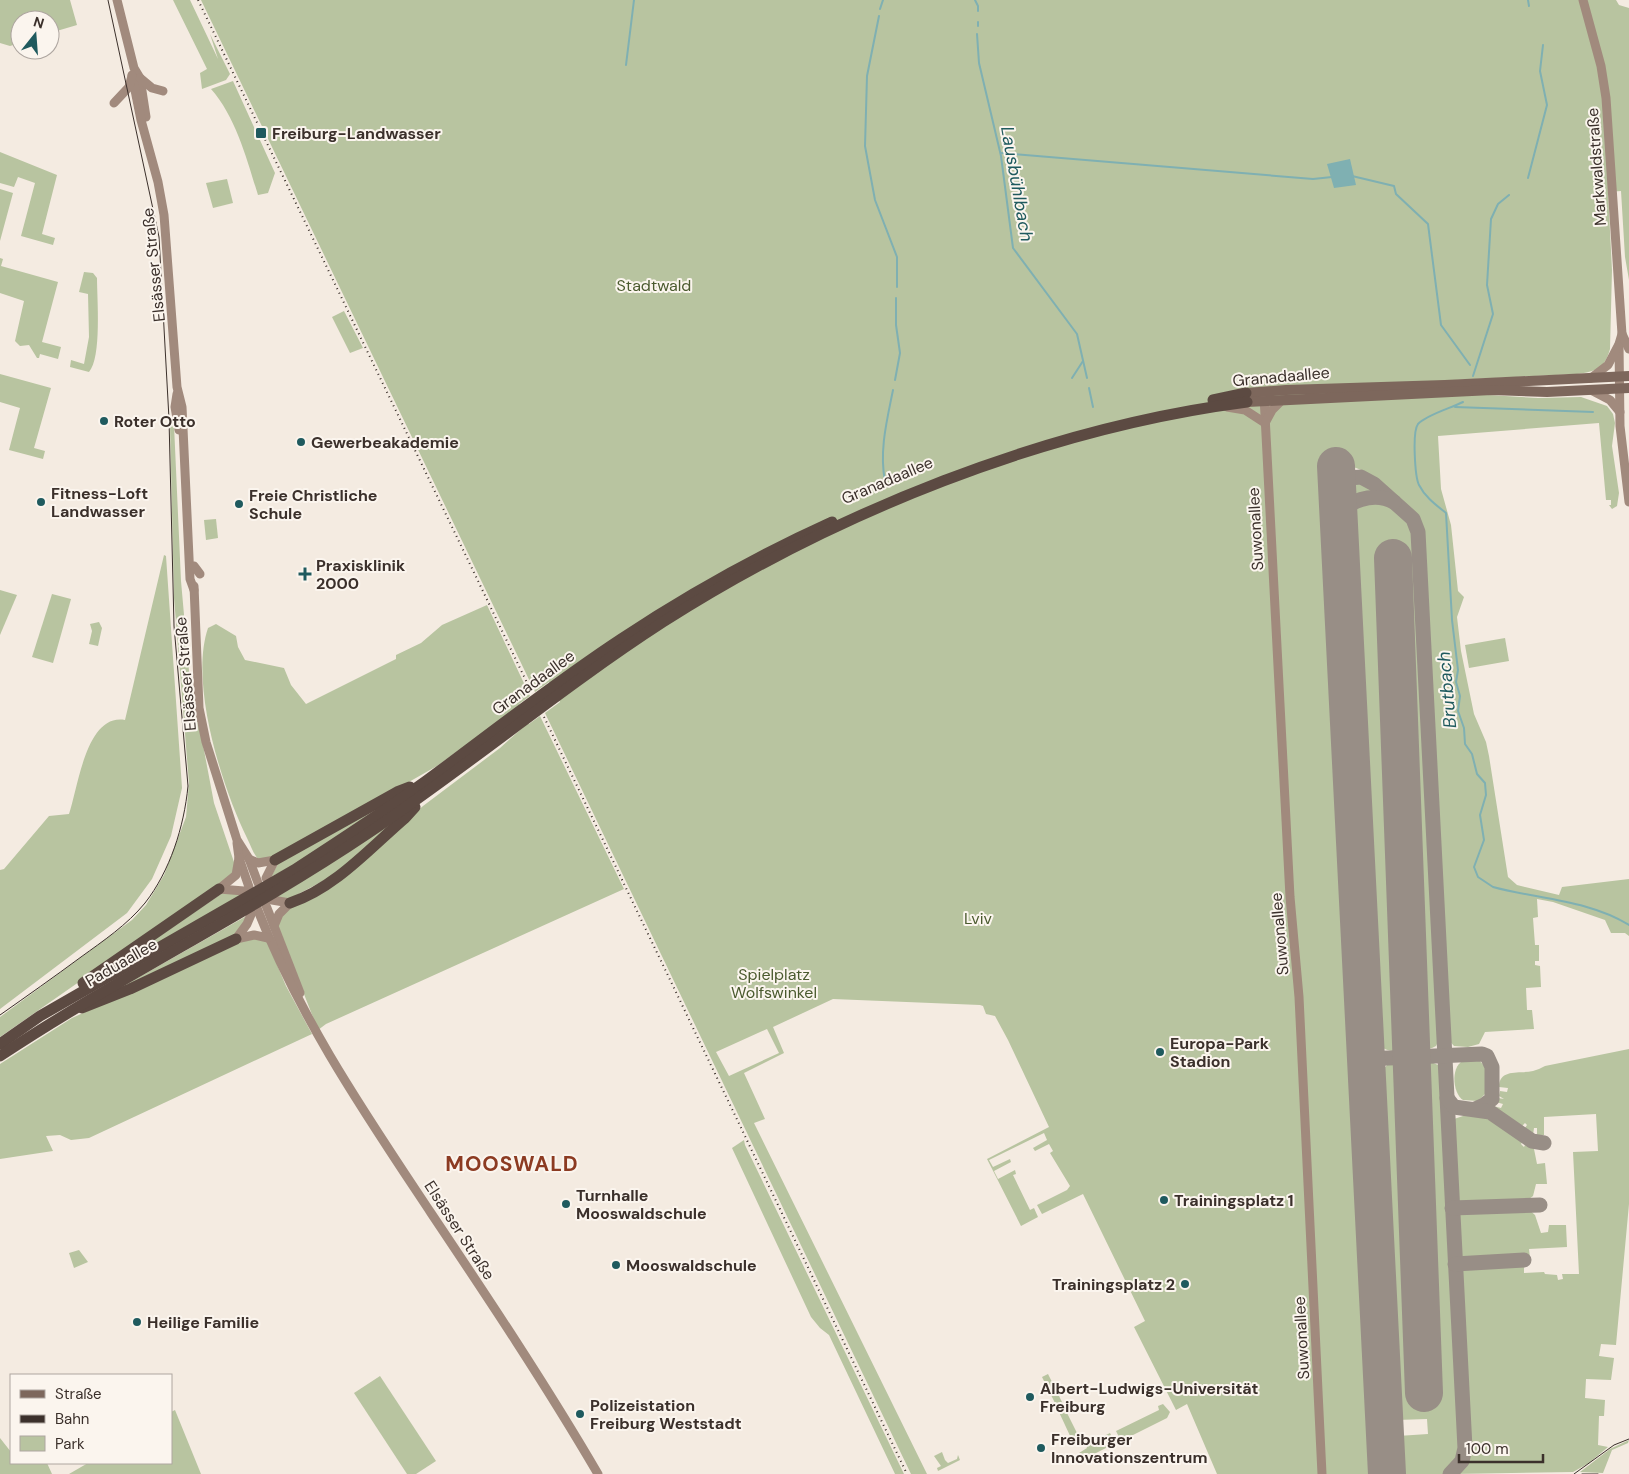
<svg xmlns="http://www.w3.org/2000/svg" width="1629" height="1474" font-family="'DM Sans',sans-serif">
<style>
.green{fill:#b8c4a0;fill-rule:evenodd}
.water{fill:#7fb0b2}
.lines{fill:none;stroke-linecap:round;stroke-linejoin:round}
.stream{stroke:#7fb0b2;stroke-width:2}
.taxiway{stroke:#988e86;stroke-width:15}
.runway{stroke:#988e86;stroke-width:38}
.secondary{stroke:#a18a7d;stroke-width:9}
.primary{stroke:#7d675c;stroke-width:10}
.highway{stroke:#5c4a42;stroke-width:11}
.tram{stroke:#3b302b;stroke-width:1}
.rail{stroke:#3b302b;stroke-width:2;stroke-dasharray:1 4;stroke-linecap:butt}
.poi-dot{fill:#1f5a5e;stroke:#fbf5ee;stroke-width:2}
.labels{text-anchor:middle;stroke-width:4;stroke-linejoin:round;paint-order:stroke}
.poi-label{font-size:16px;font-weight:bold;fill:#3b302b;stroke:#fbf5ee;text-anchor:start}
.street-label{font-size:16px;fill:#3b302b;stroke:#fbf5ee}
.park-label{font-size:16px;fill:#4a5a2e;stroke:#fbf5ee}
.water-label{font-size:18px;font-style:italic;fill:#1f5a5e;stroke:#fbf5ee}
.district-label{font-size:21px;font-weight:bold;letter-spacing:1px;fill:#8c3b22;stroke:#fbf5ee}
</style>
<rect width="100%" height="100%" fill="#f4ebe1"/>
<g class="green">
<polygon points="0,0 70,0 77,25 50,33 50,20 20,20 20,43 10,46 0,43"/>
<polygon points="173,0 190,0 218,59 210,34 230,74 226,80 202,89 200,73 207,69"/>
<path d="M201,0H1616L1619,5L1629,8V280L1625,257L1621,191L1608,192L1612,270L1610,349C1604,370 1596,371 1577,374L1455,380L1488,395L1538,398L1581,397L1607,406L1613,414L1615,423L1612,446L1619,493L1617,506L1612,509L1609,505H1611V500H1606L1599,423L1438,436L1441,489L1451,525L1458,591L1464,597L1457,617L1461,651L1474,714L1486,742L1489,756L1508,877L1517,885L1559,895L1562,887L1629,879V936L1625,933H1611L1605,920L1553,902L1537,899L1538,917L1533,918L1535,945H1539V961H1535V965L1540,966L1541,987L1526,988L1527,1010H1532L1534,1029L1485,1032L1479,1044L1468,1047L1454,1046L1447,1038L1420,525L1417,518L1364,471L1348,465L1323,467L1374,1474H1217L1187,1404L1176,1410L1134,1327L1145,1321L1083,1194L1042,1214L1037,1205L1067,1190L1070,1186L1050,1153L1053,1151L1049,1144L1035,1151L1033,1148L1047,1140L1044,1133L989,1160L993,1167L1010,1159L1011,1162L994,1171L998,1179L1015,1170L1016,1174L1013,1175L1030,1210L1034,1208L1038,1217L1021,1226L987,1159L1049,1127L1008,1040L995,1016L986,1014L983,1006L980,1005L833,999L773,1027L784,1053L744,1073L765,1119L754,1123L927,1474H911L545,713L560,702L549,682L535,692ZM767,1029L779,1053L729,1076L716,1052Z"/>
<path d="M233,81L275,173L268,193L258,195C247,160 236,117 211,89Z"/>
<polygon points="0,152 57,175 42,234 55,238 53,245 21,236 35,183 18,177 14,187 0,183"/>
<polygon points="227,179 233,203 213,208 206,183"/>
<polygon points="0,189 13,193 0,241"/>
<polygon points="0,258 3,259 1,266 58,282 42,342 61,347 58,359 40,354 39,358 37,358 29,345 20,346 15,341 24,301 0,293"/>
<path d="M84,272L93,273L97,278C97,298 102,358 89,372L70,367L71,360L84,364L89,337L88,294L79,292Z"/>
<polygon points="344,311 363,348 350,353 332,317"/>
<polygon points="0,374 51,388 34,448 45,451 43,459 9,450 20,408 0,402"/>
<polygon points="174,425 181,581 189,671 214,803 235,865 231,876 0,1037 0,1017 132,920 146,905 164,875 186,817 189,783 174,598 170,426"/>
<path d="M1358,482C1366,480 1377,486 1378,495L1351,496L1350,491Z"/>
<path d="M1384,501C1395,503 1412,518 1414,529L1440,1038L1436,1046L1432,1048C1416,1050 1387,1057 1377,1043L1350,513L1359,502Z"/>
<polygon points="216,519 218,538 206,540 204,520"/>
<path d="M164,555L166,556L182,788L171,836L152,879L127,913L0,1009V870L4,869L49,816L69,814C78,788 86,713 125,720Z"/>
<polygon points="0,590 17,595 0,635"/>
<polygon points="52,594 71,599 53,663 32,657"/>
<path d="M487,605L530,696L519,704L520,706L437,766L275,858L258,859C253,853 251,846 247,838C222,787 189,684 208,628L216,624L236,636L238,647L245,660L284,668L291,685L306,704L396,659V655L421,643L442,625Z"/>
<polygon points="99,622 102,628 98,646 89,644 92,631 90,624"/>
<polygon points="1505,638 1509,661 1469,668 1465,645"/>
<polygon points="540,716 624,889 326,1024 318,1030 279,930 279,921 287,909 337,881 423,806 500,748 528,723 529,724"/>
<polygon points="387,801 316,853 271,877 278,864"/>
<polygon points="400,818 336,874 289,899 277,897"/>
<polygon points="224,892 243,894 98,978"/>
<polygon points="250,914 236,934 99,1000"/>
<polygon points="254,937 267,941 286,986 312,1034 89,1138 71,1140 60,1135 46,1136 53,1151 0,1159 0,1064 72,1018 239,942"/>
<path d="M1629,1049V1204L1616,1345L1601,1344L1599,1356L1614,1358L1611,1380L1586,1379L1585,1398L1605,1400L1604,1416H1599L1598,1445L1608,1447L1589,1463L1573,1472L1453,1474L1468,1453L1458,1268L1463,1265L1524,1262V1273L1544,1272L1545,1274L1557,1275L1558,1280L1563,1279L1562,1274H1579L1573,1152L1598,1151L1596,1114L1544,1117V1135H1537V1128H1534L1533,1135L1523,1131L1527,1125L1525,1123L1520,1128L1492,1108L1493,1106L1501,1108L1503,1104L1496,1102L1498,1098L1504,1099L1499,1096L1500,1091L1507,1092L1508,1088L1499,1087C1499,1068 1520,1074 1533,1071C1537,1070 1541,1068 1545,1066Z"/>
<path d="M1466,1060H1479L1486,1068V1093L1478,1101L1463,1100C1452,1093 1450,1063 1466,1060Z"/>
<polygon points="1431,1062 1438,1065 1442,1070 1461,1451 1460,1457 1445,1474 1400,1474 1398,1436 1428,1434 1427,1419 1397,1420 1379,1074 1388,1064"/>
<polygon points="1466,1115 1491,1116 1524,1139 1521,1144 1524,1147 1527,1141 1534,1149 1537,1164 1545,1163 1547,1184 1536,1184 1533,1196 1525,1202 1461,1205 1455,1199 1451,1126 1454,1119"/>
<polygon points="744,1140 745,1145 904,1474 895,1474 829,1335 820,1328 811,1317 732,1148"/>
<polygon points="1527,1208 1535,1215 1541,1233 1548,1232 1549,1225 1566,1225 1567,1247 1529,1249 1530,1258 1459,1260 1456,1219 1461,1212"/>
<polygon points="79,1250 88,1262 74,1268 69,1253"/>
<polygon points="1048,1374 1063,1404 1057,1407 1042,1377"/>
<polygon points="380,1376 436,1461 416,1474 407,1474 354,1393"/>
<polygon points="1163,1404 1170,1412 1167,1418 1125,1439 1119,1437 1116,1431 1159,1410 1158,1406"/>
<polygon points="1064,1407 1079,1437 1072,1440 1058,1410"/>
<polygon points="175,1410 201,1474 69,1474 88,1463 171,1463 171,1412"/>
<polygon points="1110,1433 1114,1441 1112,1445 1086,1458 1080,1456 1079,1453 1087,1448 1086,1445"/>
<polygon points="0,1438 11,1452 11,1463 47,1463 52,1474 0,1474"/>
<polygon points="1629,1440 1628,1443 1612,1450 1603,1473 1580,1472 1610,1449"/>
<polygon points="942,1452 945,1460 948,1463 957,1459 958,1455 960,1460 938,1471 937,1468 941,1466 934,1456"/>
</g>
<polygon class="water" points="1350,159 1356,185 1334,188 1327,164"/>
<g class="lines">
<g class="stream">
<polyline points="975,0 978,6 978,11"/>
<polyline points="1528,0 1529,6"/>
<polyline points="880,9 883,0"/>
<polyline points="879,16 867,76 865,146 875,200 897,257 897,287"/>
<polyline points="978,26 978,22"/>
<polyline points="977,34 979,63 1001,156 1013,248 1077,334 1087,378"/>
<polyline points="626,65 634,0"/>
<polyline points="1001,153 1313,179 1332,177"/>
<polyline points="1352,176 1394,186 1396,194 1428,224 1441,325 1470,365"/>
<polyline points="1528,178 1547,105 1540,71 1543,45"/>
<polyline points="1473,376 1493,314 1487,285 1491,219 1498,204 1509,195"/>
<polyline points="1072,378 1083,361"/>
<polyline points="895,380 900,353 896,325 896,298"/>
<polyline points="1089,388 1093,407"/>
<path d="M1463,402C1451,408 1426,415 1418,424C1412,432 1415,477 1419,485C1425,497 1436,505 1446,513L1452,620L1458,670L1456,682L1460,696L1458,711L1464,728L1465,744L1472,754L1477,774L1485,783L1486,795L1480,815L1484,840L1474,867L1478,877L1493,887C1537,899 1589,900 1629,925"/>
<polyline points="1455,407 1593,412"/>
<path d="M885,481C879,451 887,420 893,390"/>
</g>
<g class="taxiway">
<polyline points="1337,490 1349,478 1361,477 1374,484 1413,519 1418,532 1465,1448 1462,1461 1450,1474"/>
<path d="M1338,521C1344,499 1375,492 1394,502"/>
<polyline points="1365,1059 1482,1054 1487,1056 1492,1067 1492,1099 1484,1105 1475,1109"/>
<polyline points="1447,1098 1454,1107 1490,1112 1532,1141 1544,1143"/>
<polyline points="1452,1208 1540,1205"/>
<polyline points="1455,1264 1524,1260"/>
</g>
<g class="runway">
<polyline points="1336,466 1387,1474"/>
<polyline points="1393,558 1424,1393"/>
</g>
<g class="secondary">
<polyline points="117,0 134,68 140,78 146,117"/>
<polyline points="1583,0 1601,66 1606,98 1622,334 1619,344 1620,426 1629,502"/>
<polyline points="132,75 141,120 158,182 164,215 177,387 182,407 190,579 194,590"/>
<polyline points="140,78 152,88 163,91"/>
<polyline points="114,103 129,87 132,76"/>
<polyline points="1622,334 1629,349"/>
<polyline points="1591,378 1608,365 1618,346"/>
<polyline points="1591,390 1610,400 1620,412"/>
<polyline points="177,394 175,407 179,430"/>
<polyline points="1264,396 1290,897 1299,997 1322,1474"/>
<polyline points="1227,407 1245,410 1265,423"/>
<polyline points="1265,423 1272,410 1282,400"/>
<polyline points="194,566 200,574"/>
<polyline points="194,586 199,708 206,742 237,840 249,859 258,883"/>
<polyline points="237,843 239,858 249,887"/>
<polyline points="249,859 258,863 275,860"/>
<polyline points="266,878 275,860"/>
<polyline points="219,889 236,875 239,858"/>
<polyline points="219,889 244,891"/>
<polyline points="272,900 290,903"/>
<polyline points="265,903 300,993"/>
<path d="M257,908C300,1019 366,1115 431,1213C488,1298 546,1385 598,1474"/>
<polyline points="274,926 279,914 290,903"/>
<polyline points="236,939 247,924 253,910"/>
<polyline points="236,939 254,935 268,938"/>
</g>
<g class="primary">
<polyline points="1246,393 1286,390 1445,385 1629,376"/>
<polyline points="1247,402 1492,390 1547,392 1629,388"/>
</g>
<g class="highway">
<polyline points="1213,400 1246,393"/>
<polyline points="275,860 397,792 410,787"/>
<path d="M290,903C335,888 370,848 405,818L415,807"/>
<polyline points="83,983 219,889"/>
<polyline points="82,1008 130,989 236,939"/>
<path d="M0,1044L40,1016L294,870C339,841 383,812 426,781C491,733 554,683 621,639C689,594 759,555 832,522"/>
<path d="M0,1056C119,977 248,914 367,834C467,767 561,688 663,622C834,513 1045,428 1247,402"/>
</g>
<g class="tram">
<path d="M0,1015C27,996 54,977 81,957C103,941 127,925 145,903C170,871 184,827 188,786L174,626L169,419L159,237L108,0"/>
<polyline points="1574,1474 1614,1445 1629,1439"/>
<polyline points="1582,1474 1598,1474"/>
</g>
<g class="rail">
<polyline points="198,0 532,693"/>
<polyline points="544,717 907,1474"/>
</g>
</g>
<g class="poi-dot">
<rect x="255" y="127" width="12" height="12" rx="2.5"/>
<circle cx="104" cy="421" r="5"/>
<circle cx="301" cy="442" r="5"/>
<circle cx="41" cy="502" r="5"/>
<circle cx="239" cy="504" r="5"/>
<path d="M302.5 566.5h5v5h5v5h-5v5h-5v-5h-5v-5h5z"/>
<circle cx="1160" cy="1052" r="5"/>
<circle cx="1164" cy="1200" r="5"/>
<circle cx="566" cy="1204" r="5"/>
<circle cx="616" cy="1265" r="5"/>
<circle cx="1185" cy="1284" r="5"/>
<circle cx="137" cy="1322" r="5"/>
<circle cx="1030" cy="1397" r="5"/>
<circle cx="580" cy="1414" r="5"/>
<circle cx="1041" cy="1448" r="5"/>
</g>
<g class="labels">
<g class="poi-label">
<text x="272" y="139">Freiburg-Landwasser</text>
<text x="114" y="427">Roter Otto</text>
<text x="311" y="448">Gewerbeakademie</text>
<text x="51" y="499">Fitness-Loft<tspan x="51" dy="18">Landwasser</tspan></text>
<text x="249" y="501">Freie Christliche<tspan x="249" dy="18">Schule</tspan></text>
<text x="316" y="571">Praxisklinik<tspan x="316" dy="18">2000</tspan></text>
<text x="1170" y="1049">Europa-Park<tspan x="1170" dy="18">Stadion</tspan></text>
<text x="576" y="1201">Turnhalle<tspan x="576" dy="18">Mooswaldschule</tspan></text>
<text x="1174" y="1206">Trainingsplatz 1</text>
<text x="626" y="1271">Mooswaldschule</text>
<text x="1175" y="1290" text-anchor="end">Trainingsplatz 2</text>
<text x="147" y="1328">Heilige Familie</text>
<text x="1040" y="1394">Albert-Ludwigs-Universität<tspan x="1040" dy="18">Freiburg</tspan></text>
<text x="590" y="1411">Polizeistation<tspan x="590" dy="18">Freiburg Weststadt</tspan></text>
<text x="1051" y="1445">Freiburger<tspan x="1051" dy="18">Innovationszentrum</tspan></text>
</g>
<g class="street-label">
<text transform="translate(1596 167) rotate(-94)" y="6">Markwaldstraße</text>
<text transform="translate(153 265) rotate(-96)" y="6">Elsässer Straße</text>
<text transform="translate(1281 376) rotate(-5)" y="6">Granadaallee</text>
<text transform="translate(887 480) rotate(-23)" y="6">Granadaallee</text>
<text transform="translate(1255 529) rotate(-93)" y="6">Suwonallee</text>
<text transform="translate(185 674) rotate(-95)" y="6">Elsässer Straße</text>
<text transform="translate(533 682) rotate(-36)" y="6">Granadaallee</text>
<text transform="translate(1279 934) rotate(-95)" y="6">Suwonallee</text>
<text transform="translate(121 962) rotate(-30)" y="6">Paduaallee</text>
<text transform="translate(460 1230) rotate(57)" y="6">Elsässer Straße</text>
<text transform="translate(1301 1338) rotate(-93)" y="6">Suwonallee</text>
</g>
<g class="park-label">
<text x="654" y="291">Stadtwald</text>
<text x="978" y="924">Lviv</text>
<text x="774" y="980">Spielplatz<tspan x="774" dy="18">Wolfswinkel</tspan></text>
</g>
<g class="water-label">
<text transform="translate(1017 184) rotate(80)" y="6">Lausbühlbach</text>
<text transform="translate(1447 690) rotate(-95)" y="6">Brutbach</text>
</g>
<g class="district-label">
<text x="512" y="1171">MOOSWALD</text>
</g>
</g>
<rect x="10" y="1374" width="162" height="90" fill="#fbf5ee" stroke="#aea6a0"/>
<rect x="20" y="1390" width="25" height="8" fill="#7d675c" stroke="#aea6a0"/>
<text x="55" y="1399" font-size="15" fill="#3b302b">Straße</text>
<rect x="20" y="1415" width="25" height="8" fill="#3b302b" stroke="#aea6a0"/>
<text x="55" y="1424" font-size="15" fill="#3b302b">Bahn</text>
<rect x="20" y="1436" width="25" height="15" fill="#b8c4a0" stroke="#aea6a0"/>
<text x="55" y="1449" font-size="15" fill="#3b302b">Park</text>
<g transform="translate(35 35) rotate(17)"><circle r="24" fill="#fbf5ee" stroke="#aea6a0"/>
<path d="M0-4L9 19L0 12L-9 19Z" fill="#1f5a5e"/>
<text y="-8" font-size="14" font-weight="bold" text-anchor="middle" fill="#3b302b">N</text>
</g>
<path d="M1459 1454v8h84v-8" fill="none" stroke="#3b302b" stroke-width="2.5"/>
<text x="1466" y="1454" font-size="15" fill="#3b302b" stroke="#fbf5ee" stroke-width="4" paint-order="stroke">100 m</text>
</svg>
